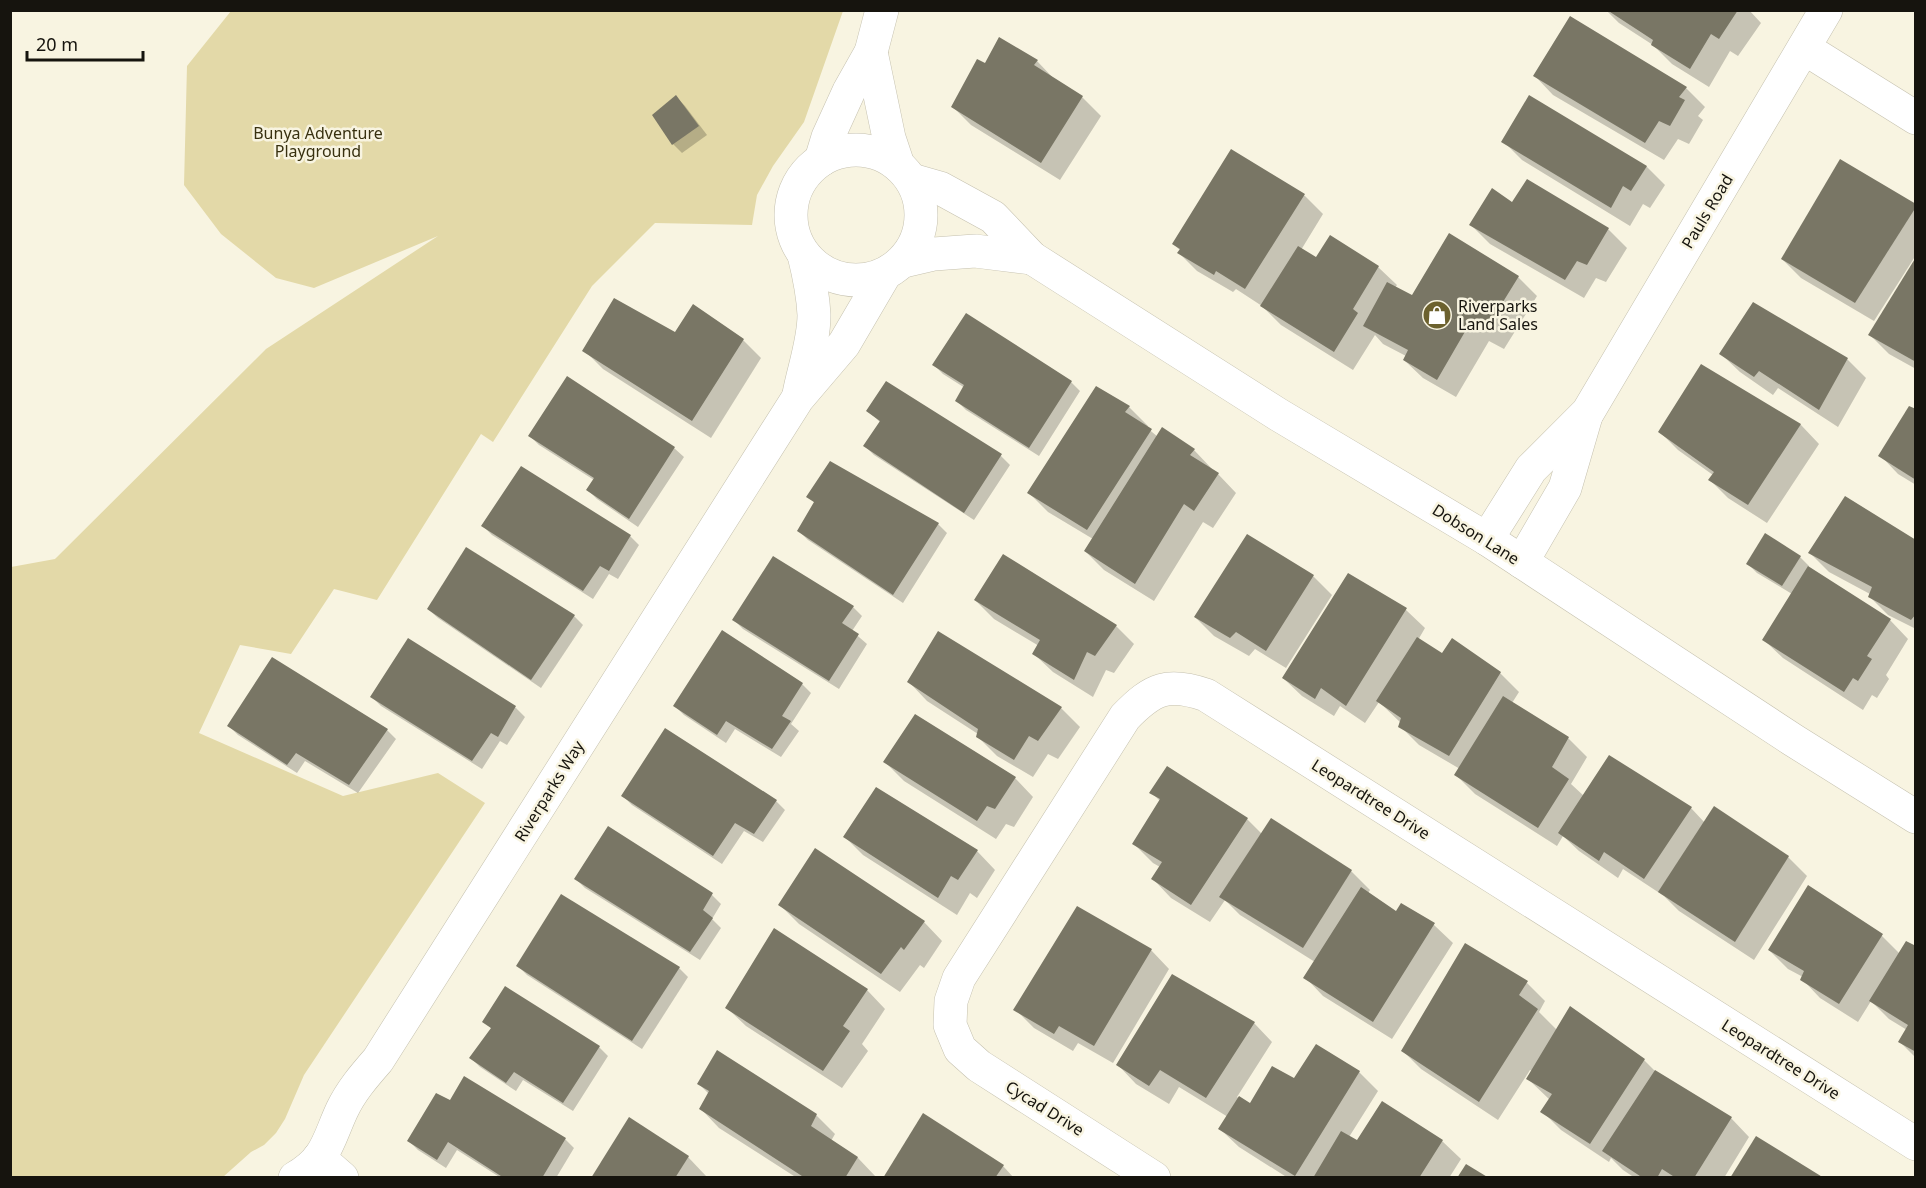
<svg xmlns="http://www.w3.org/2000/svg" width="1926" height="1188" font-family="'Noto Sans',sans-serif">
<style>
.green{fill:#e3d9a8}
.shadow{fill:#0003}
.building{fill:#797665}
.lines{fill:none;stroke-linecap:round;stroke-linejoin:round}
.minor-casing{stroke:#c5c1af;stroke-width:34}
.minor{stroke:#fff;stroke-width:33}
.labels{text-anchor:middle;stroke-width:5;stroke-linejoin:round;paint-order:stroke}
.park-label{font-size:16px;fill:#383110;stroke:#f8f4e1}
.street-label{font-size:16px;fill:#16140e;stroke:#f8f4e1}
.poi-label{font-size:16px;fill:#16140e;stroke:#f8f4e1;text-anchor:start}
</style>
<rect width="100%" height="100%" fill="#f8f4e1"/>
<polygon class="green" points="231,11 843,11 804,122 773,166 757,195 752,225 655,223 592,286 493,442 481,434 377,600 334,589 291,654 240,645 199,733 343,796 438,773 485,803 304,1075 285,1119 276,1133 264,1145 251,1152 223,1177 11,1178 11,567 55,559 266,349 438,236 314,288 276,278 221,234 184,185 187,66"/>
<g class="shadow">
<polygon points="1606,10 1749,10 1761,23 1738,56 1730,51 1709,87 1672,64 1653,45 1619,23"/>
<polygon points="1570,18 1686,88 1705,107 1698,116 1703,120 1689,144 1678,139 1664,160 1553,95 1535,76"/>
<polygon points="1037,61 1056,81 1082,97 1101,116 1060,180 971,125 953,107 986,65"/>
<polygon points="676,97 685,106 707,135 682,153 673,144"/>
<polygon points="1530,97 1647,167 1665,185 1650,208 1643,204 1630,226 1522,160 1503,141"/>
<polygon points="1232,151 1305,196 1323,214 1301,250 1317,259 1378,267 1397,285 1395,288 1413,297 1518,277 1537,296 1504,349 1489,341 1456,397 1423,378 1404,360 1406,356 1383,344 1375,335 1353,370 1281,325 1262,306 1236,289 1233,292 1197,271 1179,253 1181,251 1173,244"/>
<polygon points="1512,204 1608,229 1627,248 1606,282 1596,278 1584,298 1490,244 1471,225"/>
<polygon points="1916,205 1916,255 1874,321 1801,278 1782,259"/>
<polygon points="1916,260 1916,369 1889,354 1870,335"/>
<polygon points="676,334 743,340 761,358 711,438 603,369 584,350"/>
<polygon points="1721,354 1847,359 1866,378 1838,427 1778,388 1773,395 1740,372"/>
<polygon points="934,365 1071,382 1080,391 1039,456 966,410 957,401 965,388 943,374"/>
<polygon points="1701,366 1801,425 1819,444 1767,523 1728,498 1710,480 1713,475 1678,450 1660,432"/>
<polygon points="567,378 674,448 684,457 638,527 597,499 588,490 594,480 539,445 530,436"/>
<polygon points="887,383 1001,456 1010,465 974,520 874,455 865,446 881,423 868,411"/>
<polygon points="1129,407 1148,426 1146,427 1158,437 1194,450 1212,469 1211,470 1218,474 1236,493 1213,528 1203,522 1154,601 1104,570 1085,551 1093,539 1048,512 1029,493"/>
<polygon points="1916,411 1916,485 1898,474 1880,455"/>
<polygon points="831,463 938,524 947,533 903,603 808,540 799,531 815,503 808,497"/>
<polygon points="483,526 630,536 639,545 618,579 609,574 593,599 492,535"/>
<polygon points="1916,542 1916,629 1888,615 1869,596 1870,594 1829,572 1810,553"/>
<polygon points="467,549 574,616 583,625 541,688 438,618 428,609"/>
<polygon points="1800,557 1809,566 1807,568 1890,620 1908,639 1886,675 1889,679 1877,698 1872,695 1863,710 1783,658 1764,640 1792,594 1757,573 1748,564"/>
<polygon points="1349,575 1406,610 1425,628 1418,640 1442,655 1500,673 1519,692 1512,703 1568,738 1587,757 1571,784 1584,796 1691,808 1705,823 1788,857 1807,876 1754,960 1679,911 1664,896 1623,869 1618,878 1579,851 1563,836 1557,846 1475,794 1456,775 1460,769 1419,745 1400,726 1401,723 1379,702 1365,723 1340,706 1334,716 1302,696 1283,678"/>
<polygon points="1313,576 1332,595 1286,668 1255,649 1249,656 1214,636 1195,617"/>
<polygon points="975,600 1116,626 1134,644 1114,673 1106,670 1093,697 1053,672 1034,654 1039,646 994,619"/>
<polygon points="853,607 862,616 852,631 867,644 839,689 743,629 734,620"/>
<polygon points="939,633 1061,708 1080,727 1058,759 1048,754 1033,777 997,756 978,737 978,734 927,701 909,682"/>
<polygon points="408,640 516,708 525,717 507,745 500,741 482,769 381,706 372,697"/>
<polygon points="272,659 387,730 396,739 358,793 305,761 297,773 238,735 229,726"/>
<polygon points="802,684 811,693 791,724 799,731 781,757 735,729 726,743 684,715 675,706"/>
<polygon points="885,762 1015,778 1033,797 1014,827 1006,824 996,839 904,781"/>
<polygon points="1151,792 1247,819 1262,834 1351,871 1370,890 1368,893 1397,913 1401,905 1434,925 1453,943 1392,1039 1323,996 1305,977 1315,962 1240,915 1225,900 1210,922 1171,898 1153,879 1160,867 1153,863 1134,844 1160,801"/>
<polygon points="623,796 776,801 785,810 763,842 744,831 722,864 632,805"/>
<polygon points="608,828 712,895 721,904 712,919 721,928 700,960 585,888 576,879"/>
<polygon points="844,836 977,851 995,870 977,898 970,893 957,915 863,855"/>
<polygon points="1808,887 1882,936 1900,954 1916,947 1916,1058 1899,1041 1907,1030 1889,1019 1871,1001 1858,1022 1820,998 1802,979 1803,977 1788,969 1769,950"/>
<polygon points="780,905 924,922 942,941 924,968 920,965 900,992 799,924"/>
<polygon points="1151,950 1169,969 1113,1063 1078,1043 1073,1051 1034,1028 1015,1009"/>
<polygon points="518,966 679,968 688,977 642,1049 527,975"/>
<polygon points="1527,983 1545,1001 1539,1012 1557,1030 1644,1060 1658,1074 1731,1118 1749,1137 1724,1178 1635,1178 1623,1170 1611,1158 1609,1162 1561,1130 1542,1111 1550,1100 1528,1079 1533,1071 1530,1070 1498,1120 1421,1069 1403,1051"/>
<polygon points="506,988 599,1047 608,1056 573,1111 523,1080 516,1091 480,1067 471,1058 492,1029 484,1022"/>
<polygon points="867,990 885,1009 862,1044 868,1051 842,1088 746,1026 727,1008"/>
<polygon points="1254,1023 1272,1042 1237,1097 1251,1105 1295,1080 1359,1072 1378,1091 1349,1137 1358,1142 1442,1141 1461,1159 1449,1178 1288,1178 1239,1147 1220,1129 1228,1117 1179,1087 1169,1104 1136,1084 1118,1065"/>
<polygon points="698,1083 816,1115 835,1134 831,1141 858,1158 876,1177 797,1178 719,1128 701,1109 709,1094"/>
<polygon points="450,1102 565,1139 574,1148 556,1178 501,1178 457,1150 446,1168 418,1150 409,1141"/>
<polygon points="688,1157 706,1176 706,1178 593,1178"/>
<polygon points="1003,1166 1014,1178 885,1178"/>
</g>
<g class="building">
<polygon points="1607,10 1738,10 1719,39 1711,34 1690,69 1651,45 1653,40"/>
<polygon points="1570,16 1687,87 1679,97 1685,100 1670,126 1659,121 1645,143 1533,76"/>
<polygon points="999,37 1038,60 1034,65 1083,96 1041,163 951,107 977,59 985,63"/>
<polygon points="676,95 699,126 672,145 652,115"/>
<polygon points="1529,95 1647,166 1631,191 1623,186 1611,208 1501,142"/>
<polygon points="1231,149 1305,194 1245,289 1216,271 1214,275 1177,253 1180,249 1172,244"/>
<polygon points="1840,159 1916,204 1916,207 1855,303 1781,259"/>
<polygon points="1527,179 1609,228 1587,265 1577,261 1565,280 1469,225 1492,188 1512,202"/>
<polygon points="1449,233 1519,276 1485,331 1470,323 1437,380 1403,360 1408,350 1363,326 1387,282 1412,295"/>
<polygon points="1330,235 1379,266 1353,309 1358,313 1334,352 1260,306 1298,246 1316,257"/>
<polygon points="1916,257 1916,362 1868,335"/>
<polygon points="614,298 675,332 693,304 744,339 692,421 582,351"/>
<polygon points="1753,302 1848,358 1819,410 1759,371 1754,377 1719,354"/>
<polygon points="966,313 1072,381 1029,448 955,401 964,385 932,365"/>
<polygon points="1701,364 1801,424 1748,505 1708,480 1714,472 1658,432"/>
<polygon points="567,376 675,447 629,519 586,490 594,478 528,436"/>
<polygon points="886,381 1002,454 964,513 863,446 880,421 866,411"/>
<polygon points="1096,386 1130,406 1125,412 1152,429 1087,530 1027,493"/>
<polygon points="1909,406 1916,409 1916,480 1878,456"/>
<polygon points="1162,427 1195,449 1190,455 1219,473 1194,511 1184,504 1135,584 1084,551"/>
<polygon points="830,461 939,523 893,595 797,531 814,502 806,497"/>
<polygon points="521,466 631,535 609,571 600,566 583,591 481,526"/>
<polygon points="1845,496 1916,540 1916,614 1911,620 1868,597 1872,587 1808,553"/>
<polygon points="1765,533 1801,556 1782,586 1746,564"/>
<polygon points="1247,534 1314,575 1266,651 1236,632 1230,638 1194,617"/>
<polygon points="466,547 575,615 531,680 427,609"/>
<polygon points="1003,554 1117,625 1095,656 1087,652 1074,680 1032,654 1040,640 974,600"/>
<polygon points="773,556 854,606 842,623 859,634 829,681 732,620"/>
<polygon points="1808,566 1891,619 1867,656 1872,659 1858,681 1853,678 1844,692 1762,640"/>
<polygon points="1348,573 1407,608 1346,706 1321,688 1315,699 1282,678"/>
<polygon points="722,630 803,683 782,716 791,721 772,749 726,721 717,735 673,706"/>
<polygon points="938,631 1062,707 1038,741 1029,736 1014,760 976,737 978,729 907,682"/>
<polygon points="1417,637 1442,653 1452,638 1501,672 1449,756 1398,727 1401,718 1376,701"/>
<polygon points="408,638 516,706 498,737 491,733 472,761 370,697"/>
<polygon points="272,657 388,729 349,785 296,753 287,765 227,726"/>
<polygon points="1503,696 1569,737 1552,767 1569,779 1538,828 1454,775"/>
<polygon points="915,714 1016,777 995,809 987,806 977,821 883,762"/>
<polygon points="665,728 777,800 754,834 735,823 713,856 621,796"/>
<polygon points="1609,755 1692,807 1644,879 1604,852 1599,861 1558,833"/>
<polygon points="1167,766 1248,818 1191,905 1151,879 1162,862 1132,844 1160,799 1149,793"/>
<polygon points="876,787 978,850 958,880 951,876 938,898 843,837"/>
<polygon points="1714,806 1789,856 1735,942 1658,892"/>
<polygon points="1271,818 1352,870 1303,948 1219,897"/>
<polygon points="608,826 713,893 703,910 713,918 690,952 574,879"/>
<polygon points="815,848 925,921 904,950 901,947 881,974 778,905"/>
<polygon points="1808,885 1883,934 1839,1004 1800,980 1804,971 1768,950"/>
<polygon points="1361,887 1396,911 1401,903 1435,923 1373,1022 1303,978"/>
<polygon points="561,894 680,967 632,1041 516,966"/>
<polygon points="1077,906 1152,949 1094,1046 1059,1026 1054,1034 1013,1010"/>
<polygon points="774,928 868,989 843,1026 850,1031 823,1071 725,1008"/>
<polygon points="1906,941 1916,946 1916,1052 1898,1042 1908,1025 1869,1001"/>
<polygon points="1465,943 1528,981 1519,995 1538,1009 1479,1102 1401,1051"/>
<polygon points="1172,974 1255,1022 1206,1098 1160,1070 1149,1086 1116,1065"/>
<polygon points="505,986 600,1046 563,1103 514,1072 506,1083 469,1058 491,1028 482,1022"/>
<polygon points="1570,1006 1645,1059 1590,1144 1540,1112 1552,1094 1526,1079"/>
<polygon points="1316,1044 1360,1071 1295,1176 1218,1129 1239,1096 1250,1103 1272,1066 1294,1078"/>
<polygon points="717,1050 817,1114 811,1126 858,1157 845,1178 805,1178 699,1109 709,1091 697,1084"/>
<polygon points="1655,1070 1732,1117 1694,1178 1676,1178 1662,1169 1657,1178 1643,1178 1602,1151"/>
<polygon points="464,1076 566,1138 542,1178 504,1178 448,1142 437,1160 407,1141 436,1093 450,1100"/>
<polygon points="1382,1101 1443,1140 1419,1178 1313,1178 1341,1131 1357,1140"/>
<polygon points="923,1113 1004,1165 995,1178 883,1178"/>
<polygon points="629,1117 689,1156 675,1178 591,1178"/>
<polygon points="1756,1136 1824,1178 1730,1178"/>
<polygon points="1466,1164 1489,1178 1457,1178"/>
</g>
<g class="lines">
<g class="minor-casing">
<g id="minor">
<polyline points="1804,48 1916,118"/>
<polyline points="871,52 889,138 898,165"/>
<circle cx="856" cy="215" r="65"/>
<polyline points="821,160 828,137 849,91 871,52 882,10"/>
<polyline points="912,180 940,188 993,217 1032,258 1279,415 1487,539 1793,740 1916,817"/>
<polyline points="904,261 934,254 975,251 1032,258"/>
<path d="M799,394C804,368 814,341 814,315C813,294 809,275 804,255"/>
<polyline points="1487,539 1531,469 1588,412 1826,10"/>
<polyline points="1522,562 1565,488 1586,416"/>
<polyline points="319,1158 342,1178"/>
<path d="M295,1178C327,1160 328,1140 342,1110C351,1091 364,1076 378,1060L798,398L844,344L885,274"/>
<path d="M1154,1178L979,1066L960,1049L950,1025L951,1001L959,978L1125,717C1153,688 1168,682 1206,695L1916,1144"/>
</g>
</g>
<use href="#minor" class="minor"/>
</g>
<defs>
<g id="shop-disc" transform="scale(1.5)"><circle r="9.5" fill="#6c612e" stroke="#f8f4e1"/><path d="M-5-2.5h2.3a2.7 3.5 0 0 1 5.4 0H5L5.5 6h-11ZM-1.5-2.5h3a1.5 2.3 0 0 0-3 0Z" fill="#fff"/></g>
</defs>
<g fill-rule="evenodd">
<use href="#shop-disc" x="1437" y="315"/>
</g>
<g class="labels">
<g class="park-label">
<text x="318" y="139">Bunya Adventure<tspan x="318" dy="18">Playground</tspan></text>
</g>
<g class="street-label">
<text transform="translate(1707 211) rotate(-59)" y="6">Pauls Road</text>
<text transform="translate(1476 534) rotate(32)" y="6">Dobson Lane</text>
<text transform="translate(549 791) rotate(-58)" y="6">Riverparks Way</text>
<text transform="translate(1371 799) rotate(32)" y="6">Leopardtree Drive</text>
<text transform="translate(1781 1059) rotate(32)" y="6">Leopardtree Drive</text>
<text transform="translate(1045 1108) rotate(32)" y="6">Cycad Drive</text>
</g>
<g class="poi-label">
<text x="1458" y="312">Riverparks<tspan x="1458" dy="18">Land Sales</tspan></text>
</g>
</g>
<rect width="1926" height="1188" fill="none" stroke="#16140e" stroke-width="24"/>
<path d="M27 51v9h116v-9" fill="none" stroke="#16140e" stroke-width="3"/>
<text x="36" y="51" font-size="18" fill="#16140e" stroke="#f8f4e1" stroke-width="4.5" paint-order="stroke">20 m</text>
</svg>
